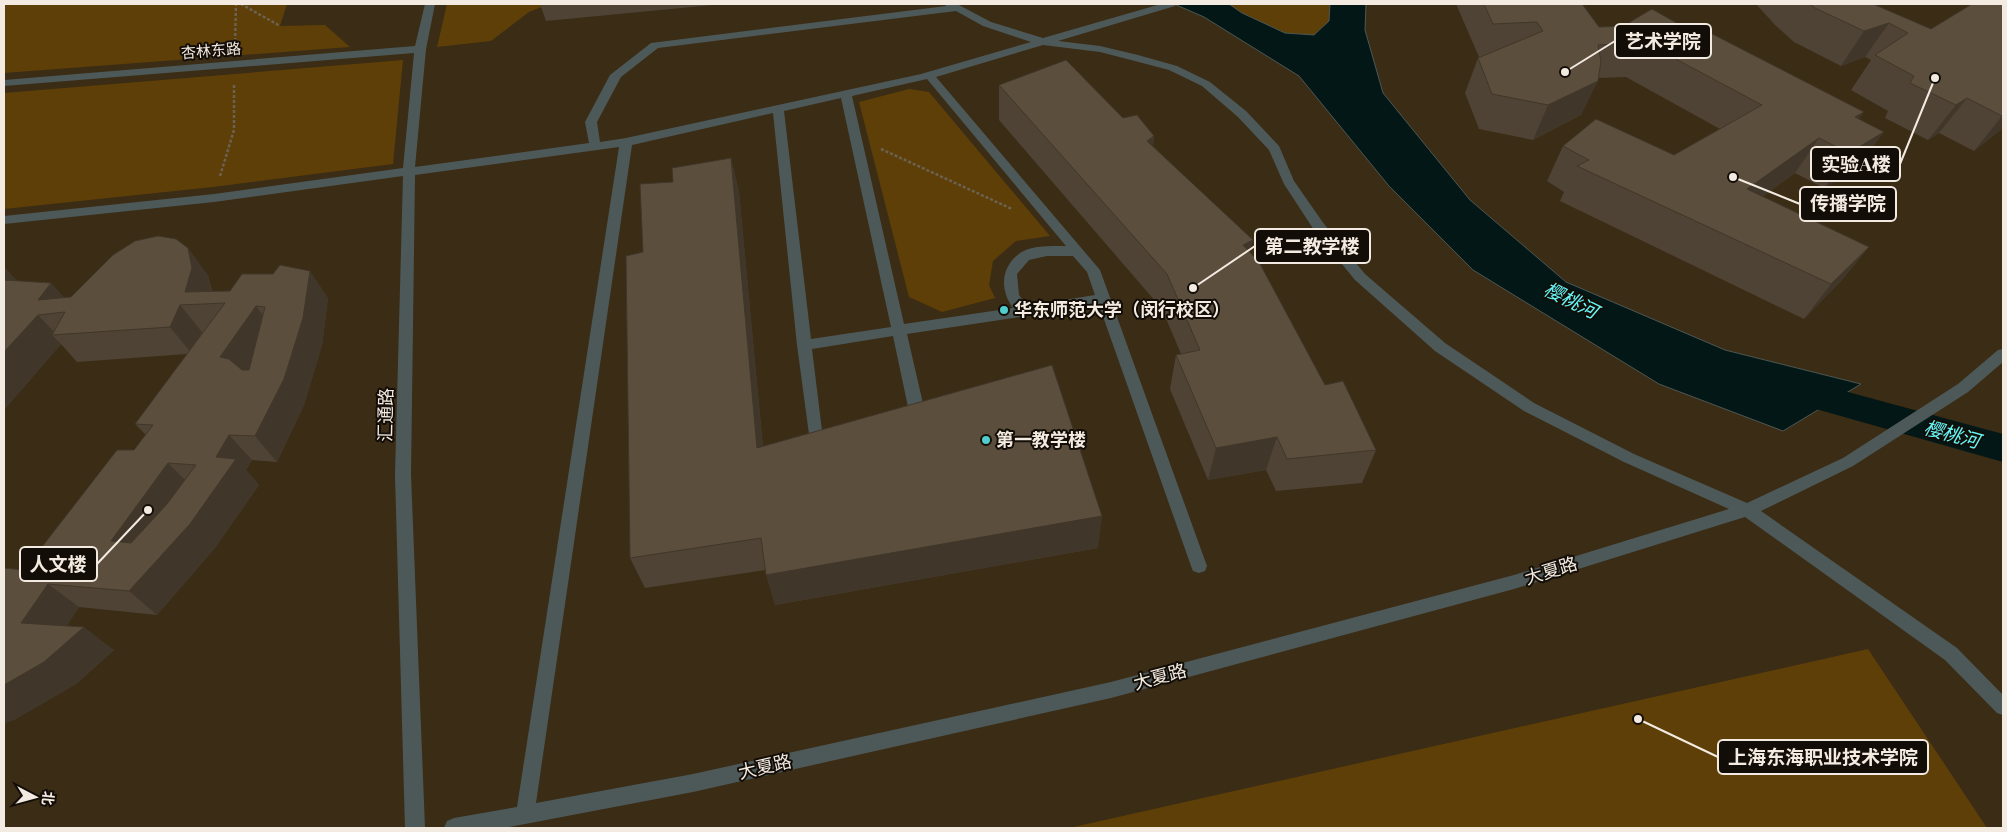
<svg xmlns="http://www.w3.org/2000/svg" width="2007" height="832" font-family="'Playfair Display','Noto Sans SC',serif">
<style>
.built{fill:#3b2c15}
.green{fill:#5e3f07}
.water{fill:#041717;stroke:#4c5754}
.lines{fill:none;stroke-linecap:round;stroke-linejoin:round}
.canal{fill:#041717;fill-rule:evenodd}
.path{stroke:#6c6253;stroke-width:2.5;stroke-dasharray:3 2;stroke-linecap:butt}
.minor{fill:#4d5959;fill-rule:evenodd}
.wall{fill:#4e4334}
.shaded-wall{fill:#40372a}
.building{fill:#5b4e3c;stroke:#40372a;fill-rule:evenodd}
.poi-dot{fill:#52cdce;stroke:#130d07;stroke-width:2}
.labels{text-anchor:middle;stroke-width:4;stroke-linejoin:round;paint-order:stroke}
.far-street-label{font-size:15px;fill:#f3ebe1;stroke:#130d07}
.poi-label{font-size:18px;font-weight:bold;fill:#f3ebe1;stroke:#130d07;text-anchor:start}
.street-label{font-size:18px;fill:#f3ebe1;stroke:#130d07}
.water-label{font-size:19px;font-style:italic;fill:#66f7f9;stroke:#130d07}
.leader{fill:none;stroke:#f3ebe1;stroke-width:2}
.callout-dot{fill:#f3ebe1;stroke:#130d07;stroke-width:2}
.callout{fill:#130d07;stroke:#f3ebe1;stroke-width:2}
.callout-label{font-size:19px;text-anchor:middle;font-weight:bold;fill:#f3ebe1}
</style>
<rect width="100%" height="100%" fill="#2f2312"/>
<rect class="built" x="4" y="4" width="1999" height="824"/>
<g class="green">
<polygon points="4,4 287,4 280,26 325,25 350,47 4,73"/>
<polygon points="447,4 549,4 529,12 491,41 437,47"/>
<polygon points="1229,4 1330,4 1329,21 1314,35 1285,33 1242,13"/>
<polygon points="403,60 393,164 213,187 4,209 4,93"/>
<polygon points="909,89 929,92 1050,236 1016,241 993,261 989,285 995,298 942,312 909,297 859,102"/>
<polygon points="1868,649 1987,828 1069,828"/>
</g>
<polygon class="water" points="1174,4 1229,4 1242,13 1285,33 1314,35 1329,21 1330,4 1366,4 1365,30 1383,93 1470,200 1566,282 1725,350 1861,384 1783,431 1659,384 1473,270 1389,186 1299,76 1204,17"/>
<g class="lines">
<polygon class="canal" points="1789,376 2003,434 2003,462 1777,398 1772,389 1777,380"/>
<g class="path">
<polyline points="241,4 280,26"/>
<polyline points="235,46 236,4"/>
<polyline points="881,149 1012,209"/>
<polyline points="220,176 234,130 234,84"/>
</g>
<path class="minor" d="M425,4H435L426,49L415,167L589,143L585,122L610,75L651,43L946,6L945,4H957L991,22L1043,38L1161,4H1176L1175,6L1058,41L1100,46L1138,55L1177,66L1210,82L1246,111L1279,146L1294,181L1324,224L1365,274L1445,343L1534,403L1634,454L1747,503L1843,458L1958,384L1998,350L2003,349V362L1968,392L1853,466L1761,511L1957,648L2003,695V715L1997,713L1945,660L1745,517L1514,589L1111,698L693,792L504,828H444L447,821L454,818L517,807L619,147L415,175L411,475L425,828H405L395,475L403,176L214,202L4,224V216L214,194L403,168L414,53L4,86V80L415,46ZM956,11L983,26L1031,42L921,74L626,138L600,142L597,122L621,77L658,48ZM1043,45L1100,52L1131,60L1169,70L1202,86L1238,117L1269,150L1284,184L1314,230L1355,280L1435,351L1524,411L1624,462L1729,509L1514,575L1111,682L693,774L536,803L632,145L773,113L797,345L811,449L816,451L826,448L829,444L823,439L812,349L893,336L911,421L914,425H924L927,421L907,334L1099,305L1191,566L1193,571L1199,573L1205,571L1207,566L1100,270L936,77ZM927,79L1066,246C1053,246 1031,245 1020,253C1000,268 1000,290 1013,308L904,324L852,96ZM841,98L891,327L811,339L784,111ZM1047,256H1073L1087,272L1095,295L1027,306L1019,295L1017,274L1029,260Z"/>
</g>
<g class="wall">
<polygon points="540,4 723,4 546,21"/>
<polygon points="1456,4 1582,4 1599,27 1627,27 1630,22 1687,29 1859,119 1858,167 1824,188 1795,173 1762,197 1869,247 1841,281 1804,319 1560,201 1564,192 1547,181 1563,146 1674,155 1720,129 1626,77 1598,78 1581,115 1533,140 1479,129 1465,93 1478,58 1479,57"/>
<polygon points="1756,4 1873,4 1931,29 2003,4 2003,128 1974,151 1939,133 1928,140 1885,118 1888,111 1851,90 1871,60 1865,57 1841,66 1794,42 1775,25"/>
<polygon points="999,85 1123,118 1154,136 1153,146 1250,252 1325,385 1376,450 1362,483 1276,491 1266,470 1208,480 1170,389 1176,355 1181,354 1162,309 999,120"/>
<polygon points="731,158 739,192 763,447 1098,548 775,605 765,570 645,588 630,558 643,252"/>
<polygon points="4,267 17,281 51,283 64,298 208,275 212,291 328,298 322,345 304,405 277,462 252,460 246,470 259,485 215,548 157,615 79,607 66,626 114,650 76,684 14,720 24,570 134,450 146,435 135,424 187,354 77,362 61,344 4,410"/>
</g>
<g class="shaded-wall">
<polygon points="1889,23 1865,57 1841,66 1864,31"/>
<polygon points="1598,81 1581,115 1533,140 1548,105"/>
<polygon points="1967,98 1939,133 1928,140 1956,105"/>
<polygon points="1864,112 1839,147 1855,117"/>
<polygon points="2003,115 2003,128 1974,151 2002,116"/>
<polygon points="1884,132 1858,167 1824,188 1849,153"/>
<polygon points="1154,136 1150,171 1147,141"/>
<polygon points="1819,138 1795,173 1724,224 1747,189"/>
<polygon points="731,158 739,192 766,481 757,448"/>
<polygon points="1253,240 1245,275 1243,245"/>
<polygon points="1869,247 1841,281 1804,319 1831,284"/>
<polygon points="188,248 208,275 212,295 185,292"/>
<polygon points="4,267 29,293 4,292"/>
<polygon points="310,271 328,298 322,345 304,405 277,462 255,436"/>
<polygon points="51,283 75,310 65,312 38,300"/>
<polygon points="180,305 202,332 192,354 170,327"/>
<polygon points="256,306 276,333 241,384 220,357"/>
<polygon points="38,315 57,335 52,335 61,344 4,410 4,352"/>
<polygon points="229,435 252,460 246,470 259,485 215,548 157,615 129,591"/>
<polygon points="1277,437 1266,470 1208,480 1216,448"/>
<polygon points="168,463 193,488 139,565 111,541"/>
<polygon points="1102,516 1098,548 775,605 766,575"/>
<polygon points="48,584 79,607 54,646 21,623"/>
<polygon points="84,627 114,650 76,684 14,720 4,724 4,685"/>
</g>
<g class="building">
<polygon points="1484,4 1582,4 1599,27 1627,26 1636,41 1630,22 1652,9 1687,29 1693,24 1864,112 1855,117 1884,132 1849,153 1819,138 1747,189 1869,247 1831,284 1577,166 1589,160 1563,146 1596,119 1674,155 1762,105 1644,42 1598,45 1601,61 1598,81 1548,105 1492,94 1478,58 1543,31 1537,22 1493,24"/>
<polygon points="1810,4 1873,4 1931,29 1972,4 2003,4 2003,115 2002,116 1967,98 1956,105 1910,83 1914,76 1875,55 1908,33 1889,23 1864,31 1815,8"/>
<polygon points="1066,60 1123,118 1137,115 1154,136 1147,141 1253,240 1243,245 1259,262 1325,385 1343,381 1376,450 1287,459 1277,437 1216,448 1176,355 1200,350 1167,274 999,85"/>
<polygon points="731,158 757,448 1052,365 1102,516 766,575 761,538 630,558 626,256 643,252 640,184 673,182 672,168"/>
<path d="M158,236L176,239L188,248L192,268L185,292L230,291L242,274H273L280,265L310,271L303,318L284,379L255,436L229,435L216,457L236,459L190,524L129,591L48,584L21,623L84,627L44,662L4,685V568L24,570L117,450H134L153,425L135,424L225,303L180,305L170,327L52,335L65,312L38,315L4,352V280L51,283L38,300L71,297L113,255L135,241ZM256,306L265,307L249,370H242L229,359L220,357ZM168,463L196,465L167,504L131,543L111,541Z"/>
</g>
<g class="poi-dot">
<circle cx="1004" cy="310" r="5"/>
<circle cx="986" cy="440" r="5"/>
</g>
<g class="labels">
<g class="far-street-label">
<text transform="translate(211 51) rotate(-5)" y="5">杏林东路</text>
</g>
<g class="poi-label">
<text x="1014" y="316">华东师范大学（闵行校区）</text>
<text x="996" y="446">第一教学楼</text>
</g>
<g class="street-label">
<text transform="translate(386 415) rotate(-89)" y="6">汇通路</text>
<text transform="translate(1551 571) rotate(-17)" y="6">大夏路</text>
<text transform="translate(1160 677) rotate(-15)" y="6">大夏路</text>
<text transform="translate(765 767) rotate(-13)" y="6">大夏路</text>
</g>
<g class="water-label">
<text transform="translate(1571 300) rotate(26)" y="7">樱桃河</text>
<text transform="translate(1952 434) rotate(15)" y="7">樱桃河</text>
</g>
</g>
<path class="leader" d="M1565 72L1615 41M1935 78L1900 164M1733 177L1800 204M1193 288L1255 246M148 510L97 564M1638 719L1718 757"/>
<g class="callout-dot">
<circle cx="1565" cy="72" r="5"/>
<circle cx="1935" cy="78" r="5"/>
<circle cx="1733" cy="177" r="5"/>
<circle cx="1193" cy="288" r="5"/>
<circle cx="148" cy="510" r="5"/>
<circle cx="1638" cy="719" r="5"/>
</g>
<g class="callout">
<rect x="1615" y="24" width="96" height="34" rx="5"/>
<rect x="1811" y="147" width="89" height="34" rx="5"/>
<rect x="1800" y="187" width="96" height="34" rx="5"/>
<rect x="1255" y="229" width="115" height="34" rx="5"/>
<rect x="20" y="547" width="77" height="34" rx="5"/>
<rect x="1718" y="740" width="210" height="34" rx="5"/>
</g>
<g class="callout-label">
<text x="1663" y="48">艺术学院</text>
<text x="1856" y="171">实验A楼</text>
<text x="1848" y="210">传播学院</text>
<text x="1312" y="253">第二教学楼</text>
<text x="58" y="571">人文楼</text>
<text x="1823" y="764">上海东海职业技术学院</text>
</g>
<rect width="2007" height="832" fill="none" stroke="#f3ebe1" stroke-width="10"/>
<g transform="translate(35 797) rotate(96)" stroke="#130d07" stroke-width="4" paint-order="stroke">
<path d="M0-4L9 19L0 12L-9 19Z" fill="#f3ebe1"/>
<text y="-8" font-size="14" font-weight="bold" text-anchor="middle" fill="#f3ebe1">北</text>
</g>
</svg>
